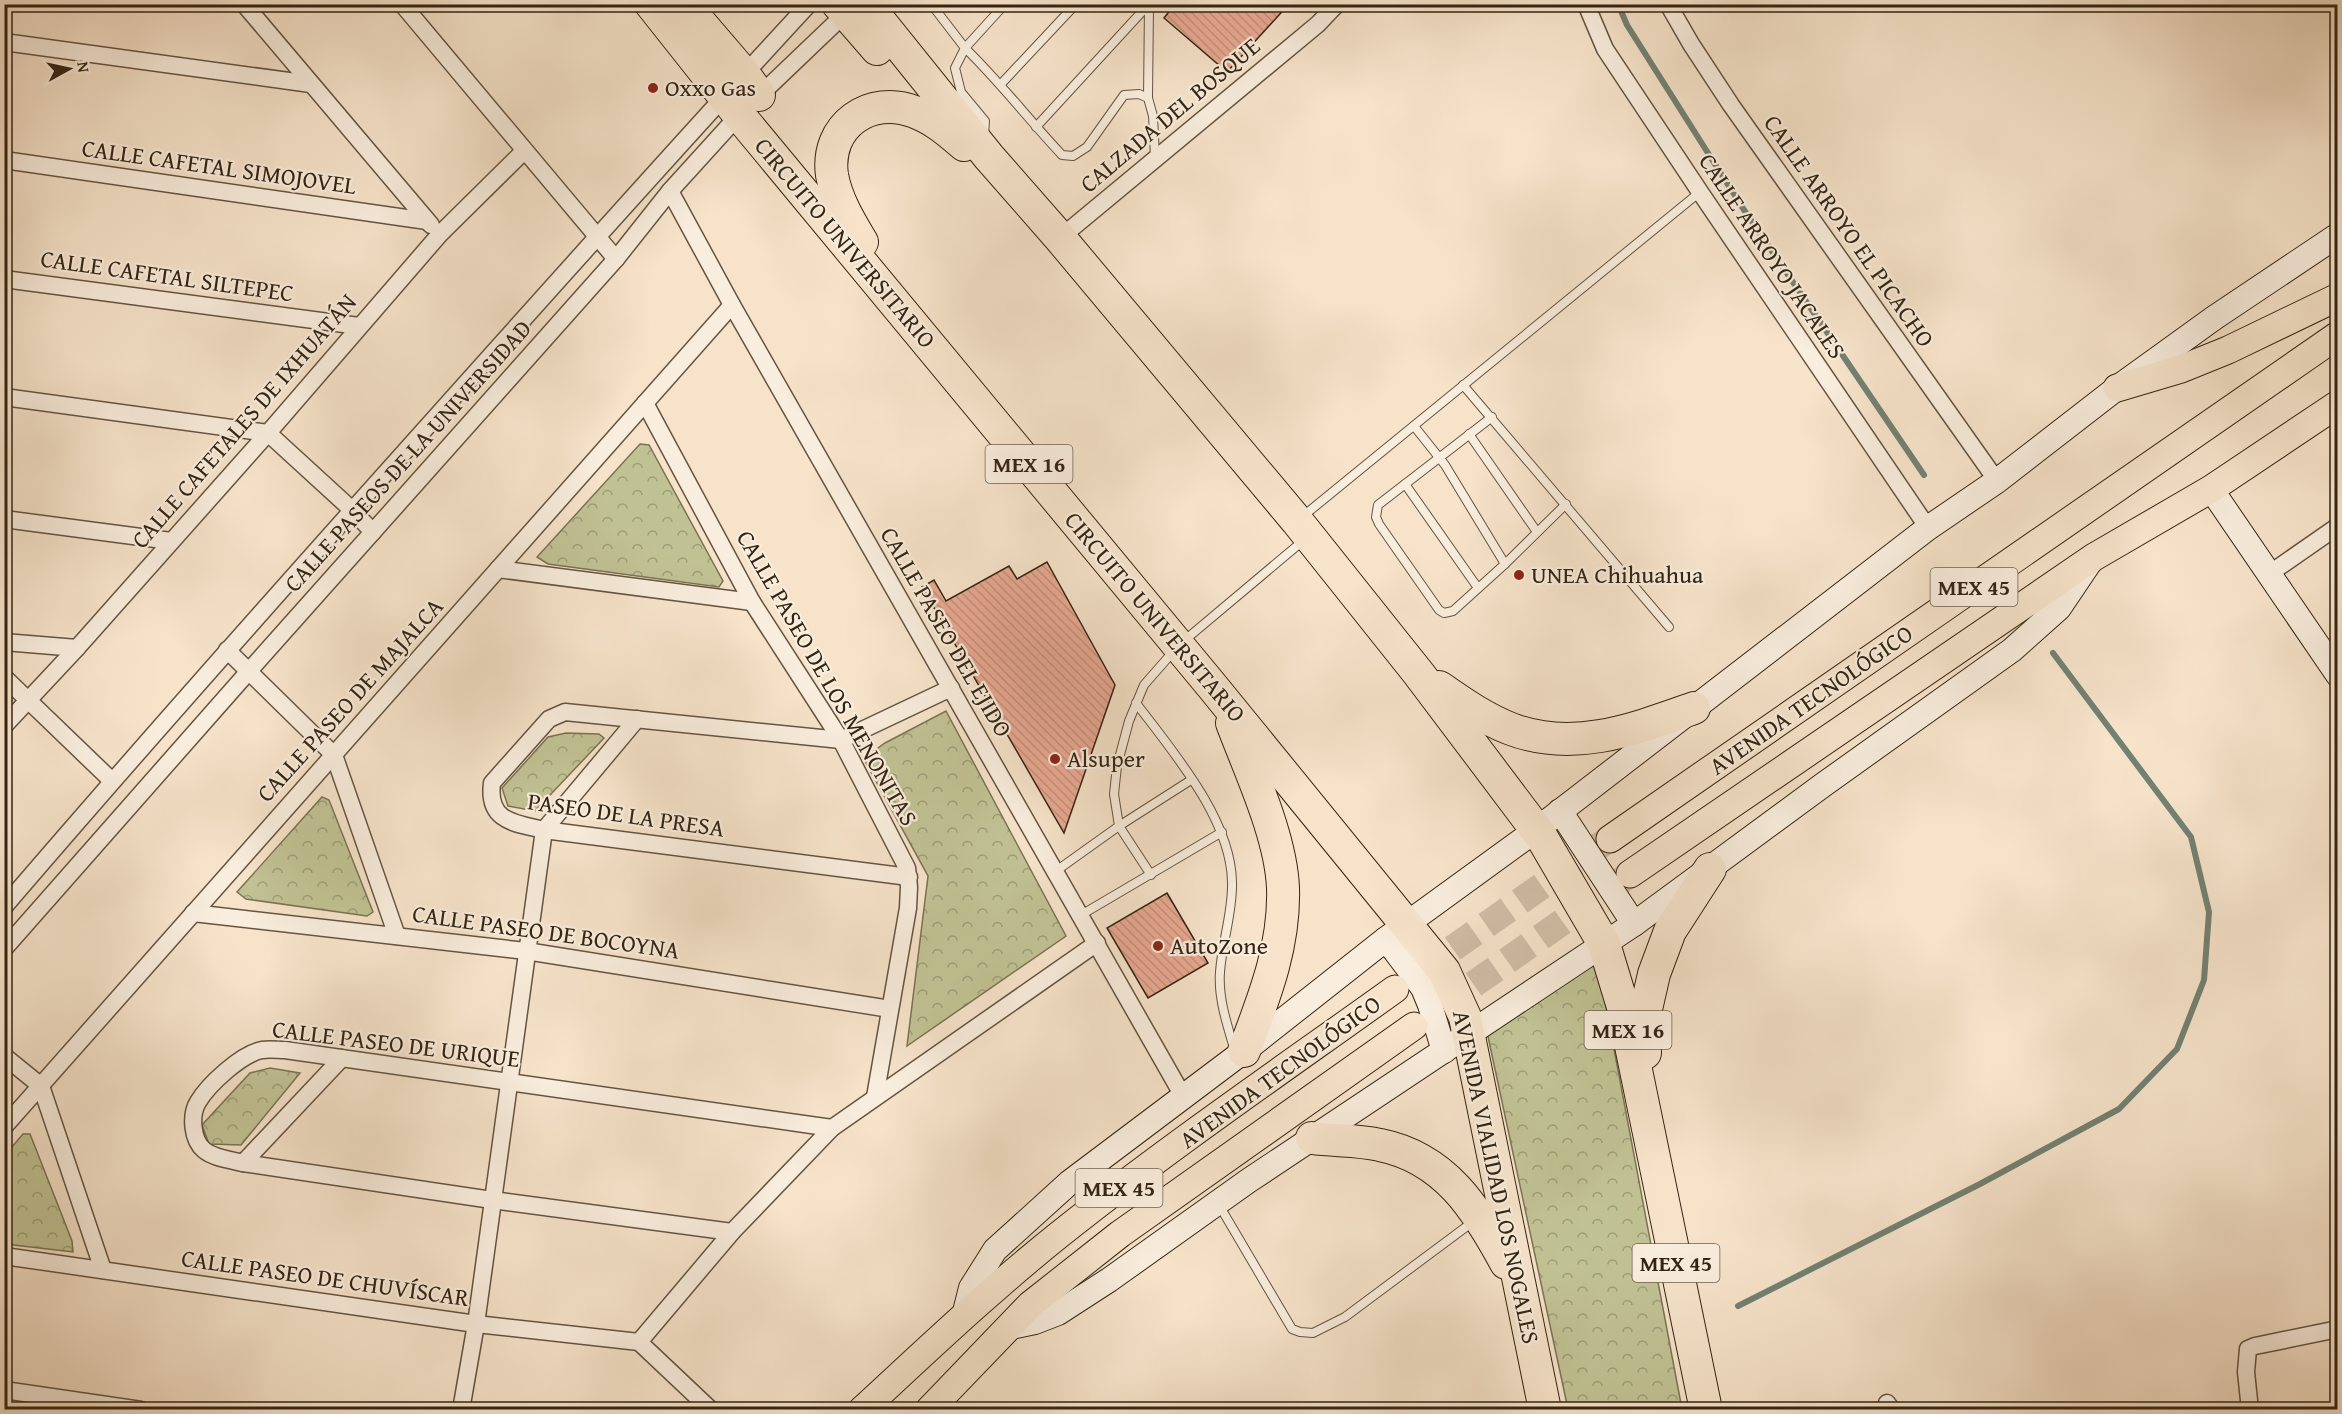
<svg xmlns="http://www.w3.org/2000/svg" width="2342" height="1414" font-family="'Gentium Book Plus',serif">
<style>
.park{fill:url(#park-crowns);stroke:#7a7354;stroke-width:1.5}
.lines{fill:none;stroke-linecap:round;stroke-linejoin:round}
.stream{stroke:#738172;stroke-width:6}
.building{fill:url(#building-back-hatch);stroke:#332413;stroke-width:1.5}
.primary-tunnel{stroke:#cfbda5;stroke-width:27;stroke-dasharray:27 14;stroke-linecap:butt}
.lane-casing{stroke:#645441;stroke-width:10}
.street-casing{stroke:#645441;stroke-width:19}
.secondary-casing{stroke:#332413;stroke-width:26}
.primary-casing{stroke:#332413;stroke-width:29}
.highway-casing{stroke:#332413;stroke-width:34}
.lane{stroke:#f9eddd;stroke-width:8}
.street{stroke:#f9eddd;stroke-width:16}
.secondary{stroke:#f9eddd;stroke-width:24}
.primary{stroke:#f6e3ca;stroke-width:27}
.highway{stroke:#f6e3ca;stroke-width:32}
.poi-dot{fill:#8f2418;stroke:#f9eddd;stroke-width:2}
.labels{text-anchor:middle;stroke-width:4.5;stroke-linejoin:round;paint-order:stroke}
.shield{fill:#f9eddd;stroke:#6e6050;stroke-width:1.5}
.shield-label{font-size:22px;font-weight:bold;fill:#332413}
.poi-label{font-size:24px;fill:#332413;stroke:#f9eddd;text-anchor:start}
.street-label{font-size:24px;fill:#332413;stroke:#f9eddd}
</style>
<defs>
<pattern id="park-crowns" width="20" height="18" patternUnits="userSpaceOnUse" patternTransform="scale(1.5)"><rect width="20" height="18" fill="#c1c294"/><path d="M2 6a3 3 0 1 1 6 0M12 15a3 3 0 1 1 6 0" fill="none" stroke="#9d9d78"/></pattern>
<pattern id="building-back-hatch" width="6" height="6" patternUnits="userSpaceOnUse" patternTransform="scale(1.5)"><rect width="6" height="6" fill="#e7a891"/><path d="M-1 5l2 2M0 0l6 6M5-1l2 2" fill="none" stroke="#c7907c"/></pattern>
</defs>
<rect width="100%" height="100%" fill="#f6e3ca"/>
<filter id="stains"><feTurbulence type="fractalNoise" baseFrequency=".00333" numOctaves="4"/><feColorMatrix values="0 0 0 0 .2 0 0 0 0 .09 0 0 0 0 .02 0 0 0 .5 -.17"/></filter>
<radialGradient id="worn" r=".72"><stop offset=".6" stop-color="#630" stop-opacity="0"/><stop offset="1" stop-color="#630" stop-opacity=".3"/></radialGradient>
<g class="park">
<polygon points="640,444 649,445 723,581 719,587 548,564 537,557"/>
<polygon points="946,711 1066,936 907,1046 928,876 866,763 867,756 885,743"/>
<polygon points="566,733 599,734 604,738 535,811 508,806 502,788 548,737"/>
<polygon points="322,797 329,800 373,912 367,916 246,899 237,892"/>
<polygon points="1597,959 1682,1409 1568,1409 1487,1032"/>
<polygon points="270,1068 300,1073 241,1145 209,1144 202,1125 250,1073"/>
<polygon points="23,1134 30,1134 72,1241 73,1252 5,1244 5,1155"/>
</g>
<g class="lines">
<g class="stream">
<polyline points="1618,4 1627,25 1744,210 1924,475"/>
<polyline points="1738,1306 1980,1184 2119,1109 2177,1049 2204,980 2209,912 2191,837 2053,653"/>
</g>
</g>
<g class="building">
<polygon points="1175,4 1289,4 1227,72 1164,18"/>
<polygon points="1047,562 1115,685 1064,833 922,587 934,580 946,601 1009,566 1017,579"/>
<polygon points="1167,893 1208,963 1148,998 1107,928"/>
</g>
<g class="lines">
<g class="primary-tunnel">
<polyline points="1419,972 1609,839"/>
<polyline points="1440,1008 1629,875"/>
</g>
<g class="lane-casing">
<g id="lane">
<polyline points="936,4 935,9 965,48 1005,4"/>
<polyline points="1001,84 1076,4"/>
<polyline points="1148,98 1149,4"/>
<polyline points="1036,127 1149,4"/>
<path d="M984,135L985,121L961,92L955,68L965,48C1000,82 1029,120 1062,155L1073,156L1087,147L1124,95L1139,94L1148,98L1153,116L1155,157"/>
<polyline points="1463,385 1669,627"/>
<polyline points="1492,417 1378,505 1376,517 1379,524 1439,610 1444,613 1453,611 1505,564 1566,504"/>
<polyline points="1414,426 1445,465 1505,564"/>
<polyline points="1469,434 1537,532"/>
<polyline points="1405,484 1478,588"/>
<polyline points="1302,517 1700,192"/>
<path d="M1136,703C1173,752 1231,819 1232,882C1233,912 1222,942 1220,972C1218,998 1227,1024 1234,1048"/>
<polyline points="1056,871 1119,826 1114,794 1117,766 1129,721 1144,685 1179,645 1304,540"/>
<polyline points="1151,875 1119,826 1191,780"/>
<polyline points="1081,915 1222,832"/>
<polyline points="1219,1205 1292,1329 1300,1332 1313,1333 1345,1317 1474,1221"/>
</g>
</g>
<g class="street-casing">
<g id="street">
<polyline points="244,4 431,225"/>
<polyline points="402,4 616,259"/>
<polyline points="1586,4 1605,49 1700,192 1928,528"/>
<polyline points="1668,4 1691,44 1731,105 1997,481"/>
<polyline points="4,42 311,84"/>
<polyline points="4,160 427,221"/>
<polyline points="670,191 732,305 1183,1096"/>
<polyline points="1060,238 1318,24 1337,4"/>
<polyline points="4,279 359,326"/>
<polyline points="4,397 268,433 351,509 373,532"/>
<polyline points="645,403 752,602 841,740 907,868 909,887 908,908 875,1097"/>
<polyline points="4,519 171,541"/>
<polyline points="498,569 752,602"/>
<polyline points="2269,574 2338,526"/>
<polyline points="4,642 77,648"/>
<polyline points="227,650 334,755 397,936"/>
<polyline points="4,677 112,781"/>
<polyline points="4,726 77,648 268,433 440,234 524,151"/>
<path d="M909,877L544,830C515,823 487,822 492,783L549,719L565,712L841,740L951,688"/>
<path d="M4,907C148,739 295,574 442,410C564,274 685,138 809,4"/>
<polyline points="193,913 526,951 890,1009"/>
<polyline points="4,949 249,671 616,259 670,191 739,115 850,9"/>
<polyline points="4,1056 41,1086 103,1270"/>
<polyline points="4,1127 732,305"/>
<polyline points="243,1163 342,1058"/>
<path d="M732,1232L492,1200L243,1163C232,1160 213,1158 204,1150C192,1140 190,1115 198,1102C208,1085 241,1054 262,1050C269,1049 278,1050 285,1050L832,1128"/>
<polyline points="4,1256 476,1324 639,1342"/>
<polyline points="639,1342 732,1232 832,1128 1097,943"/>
<polyline points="639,1342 711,1410"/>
<polyline points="4,1390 141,1410"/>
<polyline points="1887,1403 1892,1410"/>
<polyline points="461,1410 476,1324 544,830 637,719"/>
<polyline points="2250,1410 2246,1372 2248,1349 2255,1346 2338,1329"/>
</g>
</g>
<g class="secondary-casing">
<g id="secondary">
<polyline points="2211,489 2338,675"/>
<polyline points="1560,811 1634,924"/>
<polyline points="1386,939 1423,988 1430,1005 1444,1051"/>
<polyline points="964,1316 971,1288 995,1250 1070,1182 1244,1051 1386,939 1536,830 1928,528 1997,481 2117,388 2214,318 2338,235"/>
<polyline points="1011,1327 1035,1322 1058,1313 1109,1280 1248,1181 1634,924 1823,785 2012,650 2059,608 2090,562"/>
</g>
</g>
<g class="primary-casing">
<g id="primary">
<polyline points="2117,388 2181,369 2228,350 2338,297"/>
<polyline points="1610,839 2338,335"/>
<polyline points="1630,874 2094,557 2211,489 2338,404"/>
<path d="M862,1410C927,1350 991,1289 1060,1234C1168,1148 1282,1070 1395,989"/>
<polyline points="929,1410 1030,1305 1120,1234 1414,1026"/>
</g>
</g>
<g class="highway-casing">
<g id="highway">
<polyline points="651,4 739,115 1212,686 1444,971 1465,1017 1545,1410"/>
<polyline points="684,4 744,74 759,95"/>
<polyline points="838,4 877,49"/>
<polyline points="866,4 989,157 1060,238 1297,521 1419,674 1541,836 1604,944 1623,1007 1706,1410"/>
<path d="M862,242C850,222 836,199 832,175C825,126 870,94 915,112C934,119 949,132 964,145"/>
<path d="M1439,687C1462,703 1485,719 1511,729C1574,753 1635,729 1694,708"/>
<path d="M1232,723C1250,771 1281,836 1283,888C1285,946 1264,998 1244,1051"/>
<polyline points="1645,1053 1644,1018 1654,974 1670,931 1710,869"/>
<path d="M1312,1138C1335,1141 1358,1140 1380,1145C1445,1158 1477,1209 1506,1263"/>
</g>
</g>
<use href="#lane" class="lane"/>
<use href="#street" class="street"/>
<use href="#secondary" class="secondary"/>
<use href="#primary" class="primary"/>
<use href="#highway" class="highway"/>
</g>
<g class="poi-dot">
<circle cx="653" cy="88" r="6"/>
<circle cx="1519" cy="575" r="6"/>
<circle cx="1055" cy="759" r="6"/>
<circle cx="1158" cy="946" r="6"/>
</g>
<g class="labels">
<g class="shield">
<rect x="985.5" y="445" width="87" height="38" rx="4.5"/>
<rect x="1930.5" y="568" width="87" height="38" rx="4.5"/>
<rect x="1584.5" y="1011" width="87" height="38" rx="4.5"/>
<rect x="1075.5" y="1169" width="87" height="38" rx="4.5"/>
<rect x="1632.5" y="1244" width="87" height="38" rx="4.5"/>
</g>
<g class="shield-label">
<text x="1029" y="472">MEX 16</text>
<text x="1974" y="595">MEX 45</text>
<text x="1628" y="1038">MEX 16</text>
<text x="1119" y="1196">MEX 45</text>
<text x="1676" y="1271">MEX 45</text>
</g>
<g class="poi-label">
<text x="665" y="96">Oxxo Gas</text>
<text x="1531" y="583">UNEA Chihuahua</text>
<text x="1067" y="767">Alsuper</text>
<text x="1170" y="954">AutoZone</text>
</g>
<g class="street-label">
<text transform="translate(1170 115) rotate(-40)" y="8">CALZADA DEL BOSQUE</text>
<text transform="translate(219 167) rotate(8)" y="8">CALLE CAFETAL SIMOJOVEL</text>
<text transform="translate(1849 231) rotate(55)" y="8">CALLE ARROYO EL PICACHO</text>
<text transform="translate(845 243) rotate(50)" y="8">CIRCUITO UNIVERSITARIO</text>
<text transform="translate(1772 256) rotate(56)" y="8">CALLE ARROYO JACALES</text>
<text transform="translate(167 276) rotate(8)" y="8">CALLE CAFETAL SILTEPEC</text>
<text transform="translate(244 421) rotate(-49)" y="8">CALLE CAFETALES DE IXHUATÁN</text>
<text transform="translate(408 456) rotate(-48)" y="8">CALLE PASEOS DE LA UNIVERSIDAD</text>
<text transform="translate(1155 617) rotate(50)" y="8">CIRCUITO UNIVERSITARIO</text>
<text transform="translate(946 632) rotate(60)" y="8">CALLE PASEO DEL EJIDO</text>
<text transform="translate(827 678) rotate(60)" y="8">CALLE PASEO DE LOS MENONITAS</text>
<text transform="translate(350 700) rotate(-48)" y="8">CALLE PASEO DE MAJALCA</text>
<text transform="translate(1811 700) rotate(-35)" y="8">AVENIDA TECNOLÓGICO</text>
<text transform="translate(626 815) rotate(8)" y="8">PASEO DE LA PRESA</text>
<text transform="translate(546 932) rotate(8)" y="8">CALLE PASEO DE BOCOYNA</text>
<text transform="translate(396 1044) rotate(7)" y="8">CALLE PASEO DE URIQUE</text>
<text transform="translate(1280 1072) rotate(-36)" y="8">AVENIDA TECNOLÓGICO</text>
<text transform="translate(1496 1177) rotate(78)" y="8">AVENIDA VIALIDAD LOS NOGALES</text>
<text transform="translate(325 1278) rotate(8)" y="8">CALLE PASEO DE CHUVÍSCAR</text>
</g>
</g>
<rect width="2342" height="1414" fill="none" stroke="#f6e3ca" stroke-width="24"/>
<rect x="6" y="6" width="2330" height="1402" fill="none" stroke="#332413" stroke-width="3"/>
<rect x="12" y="12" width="2318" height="1390" fill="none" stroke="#332413" stroke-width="1.5"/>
<g transform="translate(69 69) rotate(82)" stroke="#f9eddd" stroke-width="4.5" paint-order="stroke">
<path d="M0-4.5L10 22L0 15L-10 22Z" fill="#332413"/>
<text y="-9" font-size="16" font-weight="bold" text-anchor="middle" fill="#332413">N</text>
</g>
<rect width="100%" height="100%" filter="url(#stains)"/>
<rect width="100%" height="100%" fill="url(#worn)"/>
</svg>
